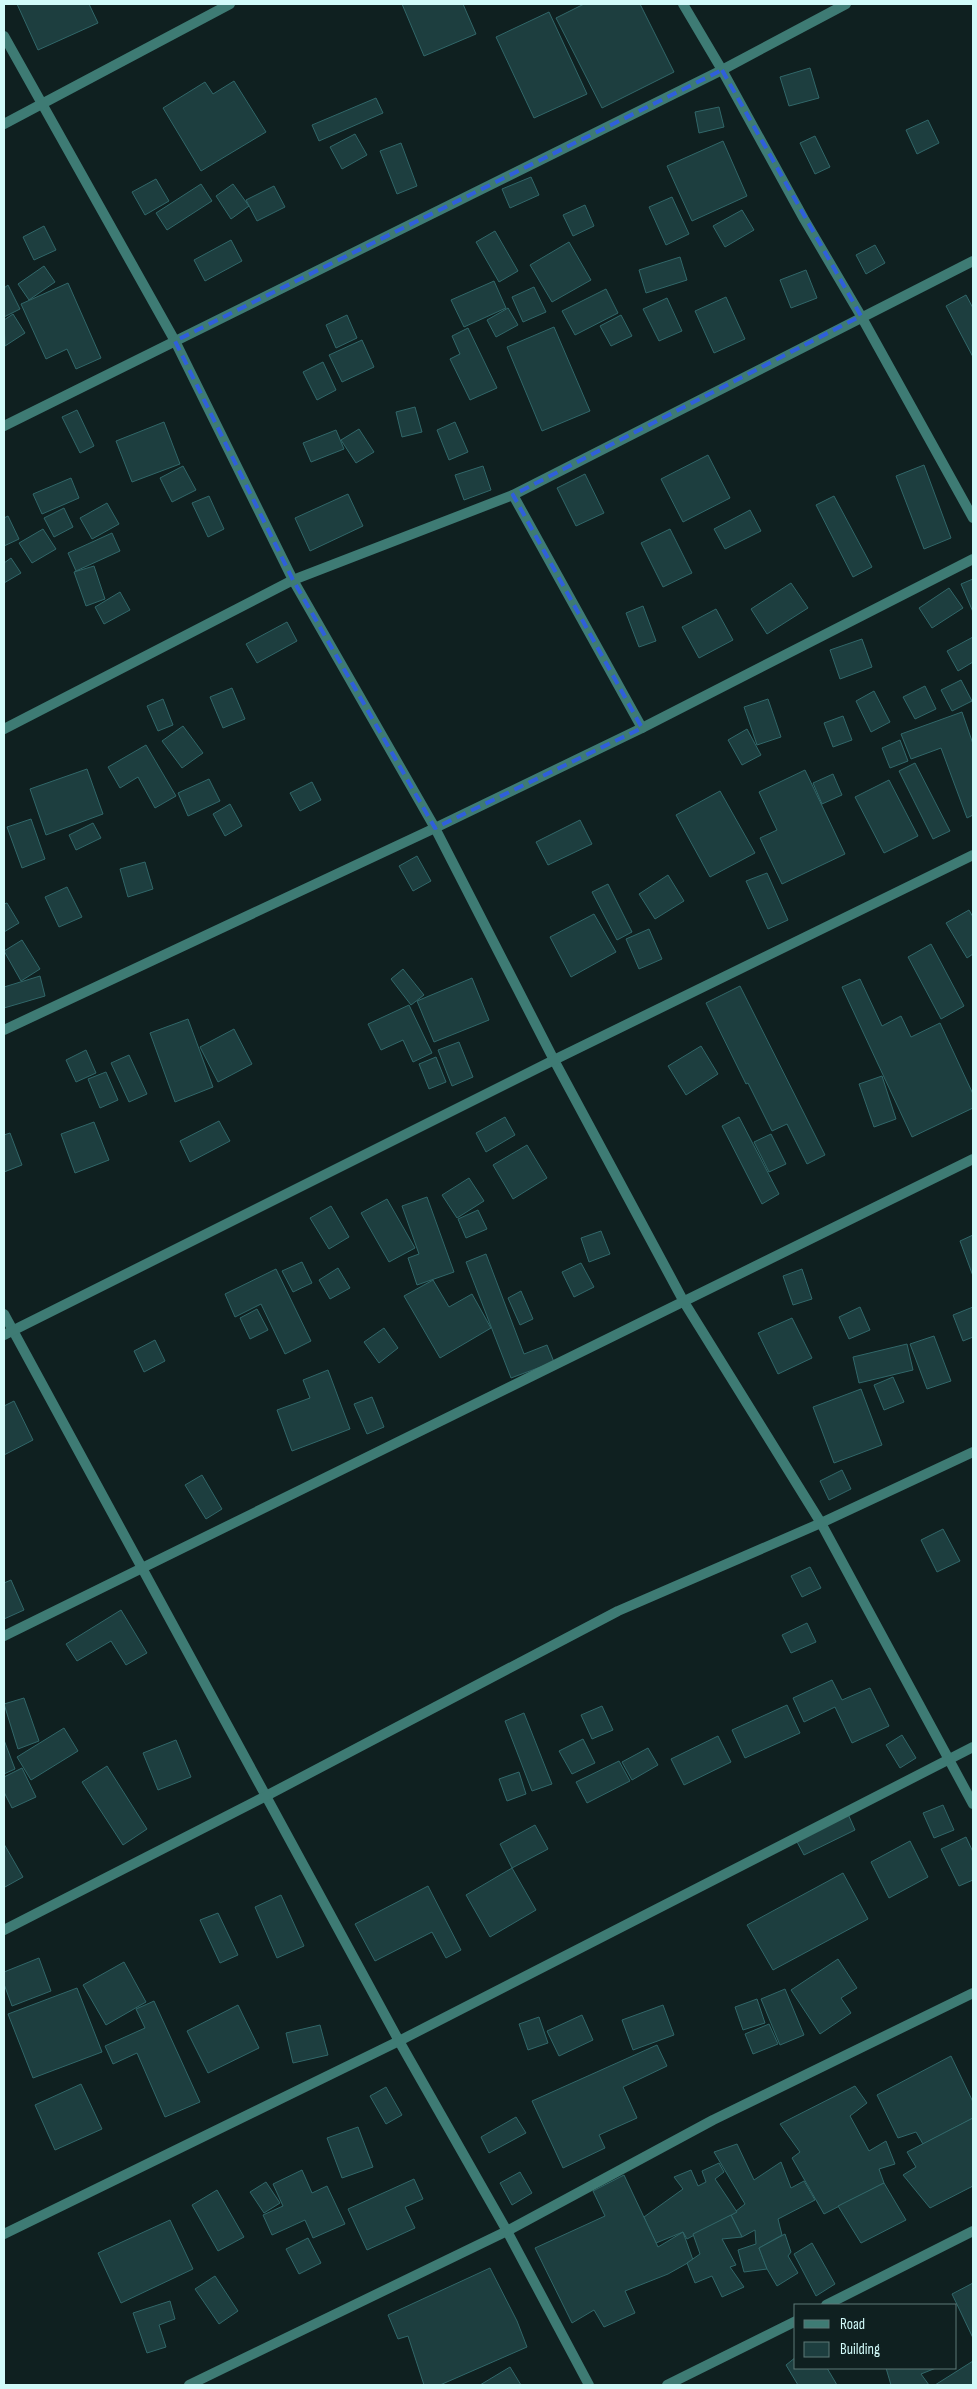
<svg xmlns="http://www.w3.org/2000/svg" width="977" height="2389" font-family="'Sofia Sans Condensed',sans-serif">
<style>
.building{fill:#1d3e3f;stroke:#316769}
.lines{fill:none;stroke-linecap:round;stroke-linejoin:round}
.minor{stroke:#3e7b74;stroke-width:10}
.marked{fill:none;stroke:#2f5fdb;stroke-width:4;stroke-dasharray:10 6;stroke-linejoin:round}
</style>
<rect width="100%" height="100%" fill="#0f2020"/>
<g class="building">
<polygon points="17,4 89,4 98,23 38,50"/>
<polygon points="402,4 463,4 476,34 424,56"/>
<polygon points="584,4 640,4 674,72 602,108 556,18"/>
<polygon points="549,12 587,94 534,118 496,37"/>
<polygon points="810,68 819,98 789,106 780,77"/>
<polygon points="234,81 266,132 201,171 163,108 205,82 213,94"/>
<polygon points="376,98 383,113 319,141 312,125"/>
<polygon points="719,107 724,127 699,133 695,112"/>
<polygon points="928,120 939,143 917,154 906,130"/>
<polygon points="355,134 367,155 342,169 330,147"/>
<polygon points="815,136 830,167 815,174 800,143"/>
<polygon points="723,141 747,196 692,221 667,166"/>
<polygon points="401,143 417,186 397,194 380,151"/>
<polygon points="531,177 539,195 510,208 502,189"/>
<polygon points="156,179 169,201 145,215 132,192"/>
<polygon points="201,184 212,201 167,230 156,213"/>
<polygon points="233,184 249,206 231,219 216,196"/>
<polygon points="274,186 285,207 257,221 246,200"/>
<polygon points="672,197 689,234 666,245 649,207"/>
<polygon points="585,205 594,226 573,236 563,215"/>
<polygon points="742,210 754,230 725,247 713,226"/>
<polygon points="44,226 56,250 34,260 23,237"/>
<polygon points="495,231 518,271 499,282 476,242"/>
<polygon points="231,240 242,261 205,281 194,260"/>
<polygon points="569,242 591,280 552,302 530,265"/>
<polygon points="875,245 885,263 866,274 856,255"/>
<polygon points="680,257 687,280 646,293 639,270"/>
<polygon points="44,266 55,282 29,300 18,284"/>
<polygon points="806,270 817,298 791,308 780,280"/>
<polygon points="494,281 506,308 464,327 451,300"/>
<polygon points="68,283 101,358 76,369 67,349 46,359 21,304"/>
<polygon points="8,285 20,309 4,317 4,288"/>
<polygon points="534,287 546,312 523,322 512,297"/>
<polygon points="606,289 618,313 575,335 562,311"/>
<polygon points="966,295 973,308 973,357 946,306"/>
<polygon points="726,297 745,339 714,353 695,311"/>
<polygon points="667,298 682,331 659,341 643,309"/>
<polygon points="508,308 518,325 496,337 487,320"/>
<polygon points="13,314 25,333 5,346 4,320"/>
<polygon points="347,315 357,338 336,348 326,325"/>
<polygon points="621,315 632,336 611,346 600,326"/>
<polygon points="554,327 590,411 542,431 507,347"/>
<polygon points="468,328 497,388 470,400 450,359 460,354 452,336"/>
<polygon points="362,340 374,367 342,382 329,355"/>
<polygon points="323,362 336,390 317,400 303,372"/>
<polygon points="415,407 422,432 402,437 396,412"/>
<polygon points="77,410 94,446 80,453 62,417"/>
<polygon points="164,422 180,464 132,482 116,441"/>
<polygon points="455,422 468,452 449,460 437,430"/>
<polygon points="359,429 374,452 356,463 341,440"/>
<polygon points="336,430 344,449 311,462 303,443"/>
<polygon points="708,455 730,498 683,522 661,479"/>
<polygon points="924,465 951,538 924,549 896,476"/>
<polygon points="183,466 196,490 172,502 160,478"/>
<polygon points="483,466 491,490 464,500 455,475"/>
<polygon points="585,474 604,513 576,526 557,488"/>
<polygon points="71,478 79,498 42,514 33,494"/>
<polygon points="348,494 363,526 310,551 295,518"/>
<polygon points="209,496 224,529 208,537 192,503"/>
<polygon points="834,496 872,567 853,577 816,505"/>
<polygon points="107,503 119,524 92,539 80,518"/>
<polygon points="64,508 73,527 54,537 44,518"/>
<polygon points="750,510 761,531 725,549 714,529"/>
<polygon points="8,516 19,539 4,546 4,518"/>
<polygon points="43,529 56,549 32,563 19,543"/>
<polygon points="670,529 692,573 663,587 641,543"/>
<polygon points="112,533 120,551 76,571 68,553"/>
<polygon points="11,558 21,573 4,583 4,563"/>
<polygon points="94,566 105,599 86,606 74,572"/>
<polygon points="973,579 973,612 961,584"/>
<polygon points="791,583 808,608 767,634 751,609"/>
<polygon points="949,588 963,608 932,628 919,608"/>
<polygon points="120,592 130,610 104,624 95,607"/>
<polygon points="643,606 656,641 639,647 626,613"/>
<polygon points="716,609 733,640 699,658 682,627"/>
<polygon points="287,622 297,641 257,663 246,644"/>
<polygon points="973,637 973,662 958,671 947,651"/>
<polygon points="862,639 872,667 840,679 830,650"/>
<polygon points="961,680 972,701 952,711 941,690"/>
<polygon points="925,686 936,709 915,719 903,697"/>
<polygon points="232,688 245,719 223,728 210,697"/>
<polygon points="874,691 890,722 871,732 856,701"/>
<polygon points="163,699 173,725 158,731 147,706"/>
<polygon points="768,699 781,737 757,745 744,707"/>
<polygon points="962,712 973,744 973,815 967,818 941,748 911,759 901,734"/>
<polygon points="843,716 852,740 833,747 824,723"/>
<polygon points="183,726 203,753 182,768 162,741"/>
<polygon points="747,729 761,755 742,765 728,740"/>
<polygon points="900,740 908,761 890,768 882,748"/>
<polygon points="146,745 176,796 155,808 138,777 120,788 108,767"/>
<polygon points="915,763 950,831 933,839 899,771"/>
<polygon points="87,769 103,814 46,835 30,789"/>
<polygon points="805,770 845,854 782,884 760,838 777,830 759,792"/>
<polygon points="833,774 842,795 822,804 813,783"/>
<polygon points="209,779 220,801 188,816 178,793"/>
<polygon points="889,780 918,836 884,853 855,797"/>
<polygon points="312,782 321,800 300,811 290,793"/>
<polygon points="720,791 755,853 710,877 676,815"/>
<polygon points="230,804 242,826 225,836 213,814"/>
<polygon points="31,819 45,859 22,868 7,827"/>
<polygon points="580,820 592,844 548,865 536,842"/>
<polygon points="93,823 101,838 76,850 69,835"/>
<polygon points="417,856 431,881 413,891 399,866"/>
<polygon points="145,862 153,889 128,897 120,869"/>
<polygon points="767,873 788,920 768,929 746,881"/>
<polygon points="668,875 684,901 655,919 639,894"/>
<polygon points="608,884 632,932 617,940 592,892"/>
<polygon points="67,887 82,917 59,927 45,897"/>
<polygon points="7,903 19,923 4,932 4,904"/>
<polygon points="969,910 973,917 973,954 967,958 946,923"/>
<polygon points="594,914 616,952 571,977 550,937"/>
<polygon points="649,929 662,959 639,969 626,939"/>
<polygon points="22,940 40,969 21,981 4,951"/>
<polygon points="931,944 964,1006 941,1019 908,957"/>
<polygon points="403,969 424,995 411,1005 391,979"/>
<polygon points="40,976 45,996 4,1008 4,987"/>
<polygon points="472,978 489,1020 434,1042 417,1001"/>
<polygon points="860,979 882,1026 901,1016 911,1037 940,1023 973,1094 973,1108 912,1137 842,987"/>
<polygon points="740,986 825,1155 807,1164 787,1124 772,1131 748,1083 746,1084 706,1003"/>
<polygon points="409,1005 432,1053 413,1062 403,1040 381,1050 368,1024"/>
<polygon points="188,1019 213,1087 175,1102 150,1033"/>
<polygon points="234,1029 252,1064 218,1082 200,1047"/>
<polygon points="459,1042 473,1077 452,1086 438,1050"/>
<polygon points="701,1046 718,1074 686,1095 668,1066"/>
<polygon points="86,1050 96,1073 76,1082 66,1060"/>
<polygon points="129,1055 147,1094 129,1102 111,1063"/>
<polygon points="436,1057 446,1082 429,1089 419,1064"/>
<polygon points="106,1072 118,1100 100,1108 88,1079"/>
<polygon points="882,1076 896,1119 874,1127 859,1084"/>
<polygon points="505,1117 515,1135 486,1152 476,1133"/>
<polygon points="739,1117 779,1194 762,1204 722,1126"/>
<polygon points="219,1121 230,1141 190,1162 180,1141"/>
<polygon points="94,1122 109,1160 75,1173 61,1134"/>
<polygon points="10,1133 22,1165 4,1172 4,1135"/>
<polygon points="771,1134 786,1164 769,1172 754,1142"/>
<polygon points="527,1145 547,1178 513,1199 493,1165"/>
<polygon points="469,1178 484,1201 457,1218 442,1195"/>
<polygon points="427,1197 454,1272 417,1285 408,1258 419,1254 402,1206"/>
<polygon points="387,1199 415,1248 389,1262 361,1213"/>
<polygon points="331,1206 349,1237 329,1249 310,1218"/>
<polygon points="478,1210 487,1229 466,1238 458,1219"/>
<polygon points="601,1231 610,1254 589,1262 581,1238"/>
<polygon points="973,1235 973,1276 960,1241"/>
<polygon points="486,1254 524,1354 547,1345 554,1362 511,1378 466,1262"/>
<polygon points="302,1262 312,1283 293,1292 282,1271"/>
<polygon points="581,1263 594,1287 574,1297 562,1272"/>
<polygon points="338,1268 350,1288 330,1299 319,1280"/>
<polygon points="276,1269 311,1341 285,1354 261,1304 235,1317 225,1294"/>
<polygon points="802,1269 812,1299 793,1305 783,1276"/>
<polygon points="433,1280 449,1307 472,1294 491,1328 440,1358 404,1296"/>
<polygon points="521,1291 533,1319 520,1325 508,1298"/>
<polygon points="860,1307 870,1330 849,1339 839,1317"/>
<polygon points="973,1307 973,1337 963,1341 953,1315"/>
<polygon points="257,1309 268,1330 250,1339 240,1318"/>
<polygon points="792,1318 812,1358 778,1374 758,1333"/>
<polygon points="384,1328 398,1348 379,1363 364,1342"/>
<polygon points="934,1336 951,1381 927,1389 910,1344"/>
<polygon points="155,1340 165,1361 144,1372 134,1351"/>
<polygon points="907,1344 913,1370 859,1383 853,1357"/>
<polygon points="328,1370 350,1429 292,1451 277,1410 310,1398 303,1380"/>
<polygon points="893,1377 904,1402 884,1410 874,1385"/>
<polygon points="861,1389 882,1445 834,1463 813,1407"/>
<polygon points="372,1397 384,1427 367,1434 354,1404"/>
<polygon points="14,1401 33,1440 4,1455 4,1406"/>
<polygon points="842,1470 851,1489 829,1500 820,1481"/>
<polygon points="202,1475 222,1509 206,1519 185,1485"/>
<polygon points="943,1529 960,1561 937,1572 921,1540"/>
<polygon points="810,1567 821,1588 802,1597 791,1576"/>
<polygon points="11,1580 24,1610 4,1619 4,1583"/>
<polygon points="121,1610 147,1653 126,1665 111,1641 77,1661 66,1644"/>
<polygon points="807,1623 816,1642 791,1653 782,1635"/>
<polygon points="832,1680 842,1700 870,1688 889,1726 852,1743 835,1707 804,1722 793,1698"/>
<polygon points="24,1698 39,1741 18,1749 4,1704"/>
<polygon points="787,1705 800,1733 745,1758 732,1730"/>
<polygon points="602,1706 613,1730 592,1739 581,1715"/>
<polygon points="524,1713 552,1784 532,1791 505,1721"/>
<polygon points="64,1728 78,1751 31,1780 17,1757"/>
<polygon points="902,1735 916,1758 900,1768 886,1745"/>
<polygon points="718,1736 731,1762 684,1785 671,1759"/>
<polygon points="583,1739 595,1763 572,1774 559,1751"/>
<polygon points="4,1740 15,1769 4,1774"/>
<polygon points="176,1740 191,1777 158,1790 143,1753"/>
<polygon points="648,1748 658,1765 632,1780 622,1762"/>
<polygon points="619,1761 630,1781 587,1803 576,1782"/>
<polygon points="107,1766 147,1829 123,1845 82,1782"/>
<polygon points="22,1768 36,1797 12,1808 4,1792 4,1777"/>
<polygon points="519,1772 526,1794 507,1801 499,1779"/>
<polygon points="943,1805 954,1830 934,1838 923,1813"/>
<polygon points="848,1814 855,1830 804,1855 796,1840"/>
<polygon points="535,1825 548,1849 512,1868 500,1844"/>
<polygon points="966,1837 973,1852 973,1880 959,1886 941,1849"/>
<polygon points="910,1841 928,1877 889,1898 871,1862"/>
<polygon points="4,1844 23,1877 5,1887 4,1885"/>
<polygon points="512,1868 536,1910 490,1937 466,1895"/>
<polygon points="843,1873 868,1919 773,1970 747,1925"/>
<polygon points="428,1886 461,1950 446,1958 432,1932 375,1961 355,1924"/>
<polygon points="281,1895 304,1946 277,1958 255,1907"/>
<polygon points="218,1913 238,1955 220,1963 200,1920"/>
<polygon points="39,1958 51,1991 12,2006 4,1984 4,1972"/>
<polygon points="838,1959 857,1988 841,1998 851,2013 820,2034 791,1990"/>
<polygon points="124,1962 146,2002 106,2025 83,1985"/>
<polygon points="77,1988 102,2052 33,2078 8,2014"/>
<polygon points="785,1989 804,2035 780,2045 761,1999"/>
<polygon points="757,1999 765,2023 743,2030 735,2007"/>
<polygon points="154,2001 200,2102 165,2117 137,2053 113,2064 105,2046 145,2028 136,2009"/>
<polygon points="238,2005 259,2048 208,2073 187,2031"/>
<polygon points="663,2005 674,2035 633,2050 622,2020"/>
<polygon points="582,2015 593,2040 559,2056 547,2031"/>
<polygon points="539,2017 548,2043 528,2050 519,2024"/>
<polygon points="769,2024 778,2044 753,2054 745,2034"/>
<polygon points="320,2025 328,2055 293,2063 286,2033"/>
<polygon points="657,2045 667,2066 623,2087 637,2118 599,2135 605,2148 563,2168 532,2101"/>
<polygon points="951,2056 973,2102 973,2118 923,2144 916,2132 898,2138 877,2095"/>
<polygon points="81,2084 102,2129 55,2150 35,2105"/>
<polygon points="855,2086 867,2103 850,2116 869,2151 886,2141 895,2164 879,2169 884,2183 824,2214 792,2158 800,2152 780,2124"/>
<polygon points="386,2087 402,2115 386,2124 370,2096"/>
<polygon points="516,2117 526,2133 489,2153 481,2137"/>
<polygon points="973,2118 973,2186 930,2208 903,2175 916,2167 907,2152"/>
<polygon points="358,2127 373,2167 342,2178 327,2138"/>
<polygon points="737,2144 754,2180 781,2162 791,2188 804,2181 815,2200 778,2219 782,2235 759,2248 767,2269 744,2272 738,2250 756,2244 755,2230 742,2237 731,2215 745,2204 714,2152"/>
<polygon points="719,2163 724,2172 715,2179 737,2212 687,2239 683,2232 656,2243 644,2217 683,2189 674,2177 691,2170 698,2186 706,2182 702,2171"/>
<polygon points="302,2170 312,2193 327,2186 345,2224 313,2238 305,2220 272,2235 263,2215 283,2206 273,2184"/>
<polygon points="520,2172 532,2193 512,2205 500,2183"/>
<polygon points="624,2175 658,2247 683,2232 693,2260 668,2274 625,2291 635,2313 604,2327 594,2310 572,2323 535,2248 605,2216 593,2191"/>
<polygon points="414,2179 423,2199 405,2207 415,2228 367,2250 348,2209"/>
<polygon points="266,2182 280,2203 264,2213 250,2192"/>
<polygon points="884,2183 906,2220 861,2243 838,2206"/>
<polygon points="217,2190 244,2237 218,2251 192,2205"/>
<polygon points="731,2215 742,2237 722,2239 736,2265 730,2267 744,2287 722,2297 712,2276 695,2283 687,2263 700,2254 693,2234"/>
<polygon points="170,2220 193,2269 121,2303 98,2253"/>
<polygon points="785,2234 791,2252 788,2256 798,2273 777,2286 767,2269 759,2248"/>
<polygon points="308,2238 321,2263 299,2274 286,2249"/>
<polygon points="812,2243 835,2284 816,2296 794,2254"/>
<polygon points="490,2268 517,2321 527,2347 440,2385 424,2385 408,2336 398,2339 388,2315"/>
<polygon points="215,2276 238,2311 219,2324 195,2289"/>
<polygon points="973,2283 973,2338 952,2294"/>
<polygon points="170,2301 175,2319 159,2325 166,2347 147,2353 133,2313"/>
<polygon points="796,2357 796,2368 827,2368 837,2385 798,2385 786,2365"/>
<polygon points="973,2361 973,2385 935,2385"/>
<polygon points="510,2367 521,2385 480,2385"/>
<polygon points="886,2368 936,2368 921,2374 929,2385 891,2385"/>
</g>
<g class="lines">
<g class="minor">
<polyline points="683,4 722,70 804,219 861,316 973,518"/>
<polyline points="4,36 175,341 293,580 435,828 554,1060 684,1302 821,1523 973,1804"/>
<polyline points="4,124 230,4"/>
<polyline points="4,426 722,70 846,4"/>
<polyline points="513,495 642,728"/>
<polyline points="4,729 293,580 513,495 973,261"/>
<polyline points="4,1030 435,828 642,728 973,559"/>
<polyline points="4,1314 399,2041 507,2231 589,2385"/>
<polyline points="4,1335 554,1060 973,855"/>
<polyline points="4,1636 973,1159"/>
<polyline points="4,1930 266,1796 618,1611 821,1523 973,1452"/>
<polyline points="4,2234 399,2041 973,1747"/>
<polyline points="826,2305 973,2231"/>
<polyline points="189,2385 507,2231 713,2120 973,1993"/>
<polyline points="667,2385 796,2321"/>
</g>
</g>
<path class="marked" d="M722,70L861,316L513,495L642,728L435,828L293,580L175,341Z"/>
<rect width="977" height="2389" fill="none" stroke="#d2fbfa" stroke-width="10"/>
<rect x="794" y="2304" width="162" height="65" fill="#0f2020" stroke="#5d7877"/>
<rect x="804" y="2320" width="25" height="8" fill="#3e7b74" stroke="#5d7877"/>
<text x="840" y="2329" font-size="15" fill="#d2fbfa">Road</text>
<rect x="804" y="2342" width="25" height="15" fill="#1d3e3f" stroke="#5d7877"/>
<text x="840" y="2354" font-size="15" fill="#d2fbfa">Building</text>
</svg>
